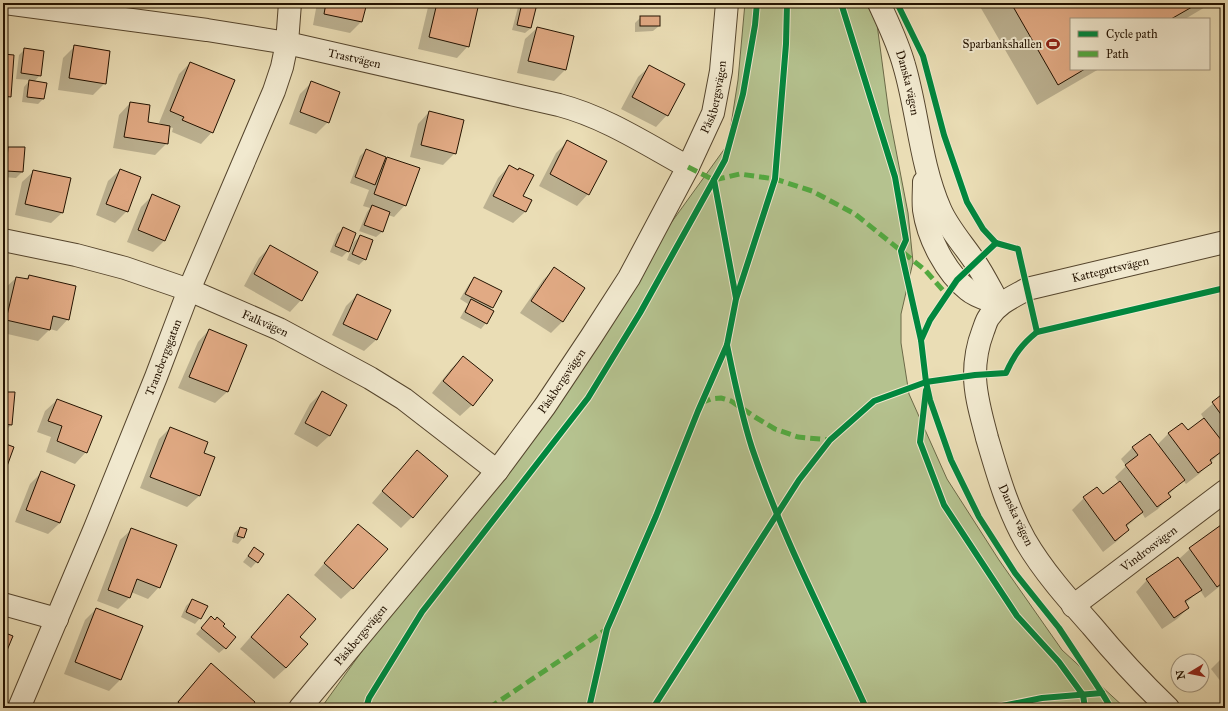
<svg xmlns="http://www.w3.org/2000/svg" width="1228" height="711" font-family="'IM FELL Great Primer',serif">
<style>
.green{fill:#b5c28f;stroke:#6c6a48}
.shadow{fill:#0003}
.building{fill:#e1aa84;stroke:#231200}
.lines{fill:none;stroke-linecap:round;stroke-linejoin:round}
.minor-casing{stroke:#55452d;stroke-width:24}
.minor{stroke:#f1e9cf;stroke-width:22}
.quiet{stroke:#53a840;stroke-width:5;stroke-dasharray:10 5;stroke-linecap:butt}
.cycleway-casing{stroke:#f1e9cf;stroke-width:8}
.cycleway{stroke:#00873e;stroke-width:6}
.labels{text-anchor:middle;stroke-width:4;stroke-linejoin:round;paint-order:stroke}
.poi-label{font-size:12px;fill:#231200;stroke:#f1e9cf;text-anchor:end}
.street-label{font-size:12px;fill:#231200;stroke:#f1e9cf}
</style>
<rect width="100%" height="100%" fill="#eaddb5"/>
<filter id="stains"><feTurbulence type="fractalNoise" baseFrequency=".005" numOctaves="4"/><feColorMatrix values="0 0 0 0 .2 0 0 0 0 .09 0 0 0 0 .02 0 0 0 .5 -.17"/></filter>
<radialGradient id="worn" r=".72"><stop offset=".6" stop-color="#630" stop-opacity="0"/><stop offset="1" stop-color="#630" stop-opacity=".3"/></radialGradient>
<polygon class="green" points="745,3 866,3 877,24 889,114 908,213 913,262 901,314 901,343 909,394 947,479 999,560 1062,650 1125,708 321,708 728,144 738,80"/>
<g class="shadow">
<polygon points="210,3 247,3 242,8 210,6"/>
<polygon points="317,3 366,3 361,22 350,33 313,25"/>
<polygon points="429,3 478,3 468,46 457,58 418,49"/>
<polygon points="522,3 536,5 531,28 525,33 512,30 518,7"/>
<polygon points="978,3 1212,3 1185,19 1071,19 1071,69 1099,69 1037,105"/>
<polygon points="641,17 659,26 653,31 635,32 635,23"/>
<polygon points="537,28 573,37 565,70 554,81 517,73 525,39"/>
<polygon points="75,46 105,83 93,95 58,90 63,58"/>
<polygon points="24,50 40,75 34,82 43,99 38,104 22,102 24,87 30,80 16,79 19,55"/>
<polygon points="3,55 10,96 3,103"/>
<polygon points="190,63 212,132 201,144 172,132 173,128 169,127 167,143 155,155 113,148 119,115 130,103 146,123 167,126 159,123 179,74"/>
<polygon points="650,66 667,115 656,127 621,109 638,77"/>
<polygon points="312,82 328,122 316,134 289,124 300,94"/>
<polygon points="429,112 455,153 443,165 410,157 418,124"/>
<polygon points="567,142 588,194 577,206 539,186 556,153"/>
<polygon points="8,148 24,148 22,172 16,178 3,177 3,153"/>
<polygon points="366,150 382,163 387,158 405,205 394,217 388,215 382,232 376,237 359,231 367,212 370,208 363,206 369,190 350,183 360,156"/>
<polygon points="509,166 518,171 522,196 531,200 525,212 513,223 483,208 498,178"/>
<polygon points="120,170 127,211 115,223 96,215 108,181"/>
<polygon points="34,171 63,212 51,223 15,215 22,182"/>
<polygon points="152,196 178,206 164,241 153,252 127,242 141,207"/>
<polygon points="343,229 348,251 342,257 330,252 337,234"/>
<polygon points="360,236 365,259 359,265 347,260 354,242"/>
<polygon points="270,247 301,300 290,312 244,286 259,258"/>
<polygon points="554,269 584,289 562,322 551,333 520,313 543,280"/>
<polygon points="29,276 68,319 57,331 50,329 38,341 3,333 3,296 4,289 16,278 25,280"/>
<polygon points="474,278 500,292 490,310 486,323 481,329 460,318 468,304 460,299 469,284"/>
<polygon points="357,295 390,311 376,340 364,351 332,335 346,306"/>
<polygon points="209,330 246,345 227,392 215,403 178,388 198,342"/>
<polygon points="463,357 472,405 460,416 432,393 451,369"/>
<polygon points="322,392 345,405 329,436 317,447 294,434 310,404"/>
<polygon points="3,393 11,425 3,433"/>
<polygon points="1225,393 1225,448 1199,474 1186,484 1183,480 1168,495 1169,497 1158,509 1145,518 1142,513 1126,527 1128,530 1117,541 1103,552 1072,510 1084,498 1097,488 1102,495 1119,483 1115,477 1126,466 1121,459 1132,448 1150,435 1157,445 1168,434 1181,424 1188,432 1204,419 1201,414"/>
<polygon points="57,400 86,452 75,464 46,452 51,437 37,432 45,411"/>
<polygon points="170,428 202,454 214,458 199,496 187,507 140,488 159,439"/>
<polygon points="417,451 412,517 401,528 372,503 406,463"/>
<polygon points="41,473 74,485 60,523 48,534 15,522 30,484"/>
<polygon points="1225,524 1225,582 1205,598 1200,590 1185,604 1188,608 1177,619 1162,629 1136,592 1147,580 1179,559 1190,549"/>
<polygon points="240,528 246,530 243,538 238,544 232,542 234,533"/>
<polygon points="132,529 159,587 148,599 131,592 129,598 118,609 97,601 120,540"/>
<polygon points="347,537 353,588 341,599 314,575"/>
<polygon points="254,548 263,555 251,568 243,562"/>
<polygon points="192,600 200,618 195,624 181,617 186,606"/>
<polygon points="277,607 299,638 286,668 274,679 240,649"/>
<polygon points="96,609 141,626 120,680 109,691 64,674 85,620"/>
<polygon points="206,623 222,626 225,648 219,653 196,634"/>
<polygon points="1225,655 1225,687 1211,669"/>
<polygon points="211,664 249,708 172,708 200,676"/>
<polygon points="85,705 91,708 82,708"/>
</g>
<g class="building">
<polygon points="326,3 367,3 362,22 324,14"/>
<polygon points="437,3 479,3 469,47 429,37"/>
<polygon points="522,3 537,4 531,28 517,25"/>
<polygon points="1011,3 1199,3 1171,19 1071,19 1071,69 1085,69 1058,85"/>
<rect x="640" y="16" width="20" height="10"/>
<polygon points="537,27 574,36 566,70 528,61"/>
<polygon points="74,45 110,51 106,84 69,78"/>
<polygon points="24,48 44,51 41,76 21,73"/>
<polygon points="3,54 14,55 11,97 3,96"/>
<polygon points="190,62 235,80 213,133 182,120 184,117 170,111"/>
<polygon points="649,65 685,84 668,116 632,97"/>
<polygon points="29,80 47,83 44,99 27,97"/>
<polygon points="311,81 340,92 329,123 300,112"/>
<polygon points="130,102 150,105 148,122 170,126 168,144 124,137"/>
<polygon points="429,111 464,120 456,154 421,145"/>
<polygon points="567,140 607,161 589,195 550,174"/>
<polygon points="8,147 25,147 23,172 6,171"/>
<polygon points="366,149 386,157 375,185 355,177"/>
<polygon points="387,157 420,168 406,206 374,194"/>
<polygon points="509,165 518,170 519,168 534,175 523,196 532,200 526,212 493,196"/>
<polygon points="120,169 141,177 128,212 106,204"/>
<polygon points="33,170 71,178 63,213 25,204"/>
<polygon points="152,194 180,206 165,241 138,230"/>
<polygon points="372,205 390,212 383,232 364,225"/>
<polygon points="343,227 356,233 349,252 335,246"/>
<polygon points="360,235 373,240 366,260 352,254"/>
<polygon points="270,245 318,272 302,301 254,274"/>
<polygon points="554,267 585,288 563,322 531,301"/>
<polygon points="29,275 76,286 69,320 53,316 50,330 6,320 16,277 28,279"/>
<polygon points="474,277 502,291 493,308 465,294"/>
<polygon points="357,294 391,310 377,340 343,324"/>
<polygon points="471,299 494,311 487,324 465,312"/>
<polygon points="209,329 247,345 228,392 189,377"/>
<polygon points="463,356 493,380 473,406 443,381"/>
<polygon points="322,391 347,405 330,436 305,423"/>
<polygon points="3,392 15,392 12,425 3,424"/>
<polygon points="1225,392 1225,420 1212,402"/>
<polygon points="57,399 102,416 87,453 57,441 62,426 48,421"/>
<polygon points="1204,418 1225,445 1225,449 1210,460 1212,463 1198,473 1168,433 1182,423 1188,430"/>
<polygon points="170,427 208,442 204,453 215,457 200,496 150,477"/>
<polygon points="1150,434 1185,480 1168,493 1171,497 1157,507 1125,465 1138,455 1132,447"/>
<polygon points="3,443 14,447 6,469 3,468"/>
<polygon points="417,450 448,476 413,518 382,491"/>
<polygon points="41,471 75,485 60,523 26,510"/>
<polygon points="1120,481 1143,512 1126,525 1129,530 1115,541 1083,497 1097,487 1103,494"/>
<polygon points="358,524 388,549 353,589 324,563"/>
<polygon points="1221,525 1225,530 1225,581 1217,587 1189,548"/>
<polygon points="240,527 247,529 244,538 237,536"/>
<polygon points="131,528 177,545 160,588 137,579 130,598 108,590"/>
<polygon points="254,547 264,554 258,563 248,556"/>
<polygon points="1178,557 1202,590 1185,601 1189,608 1174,618 1146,579"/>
<polygon points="288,594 316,619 300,637 308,644 286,668 251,637"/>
<polygon points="192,599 208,606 201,619 186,612"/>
<polygon points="96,608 143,626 121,680 75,662"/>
<polygon points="211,616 215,620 217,617 225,624 223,626 236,637 226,649 201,628"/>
<polygon points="3,632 13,636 3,660"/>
<polygon points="211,663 255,702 251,708 229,708 224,704 220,708 185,708 178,702"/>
</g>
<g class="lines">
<g class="minor-casing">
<g id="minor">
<path id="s1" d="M5,3L207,30L287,43L559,105C605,117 646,144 688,167"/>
<path id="s2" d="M879,3C888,23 898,43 904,65C918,112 920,163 940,209C948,228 963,244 975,262C984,275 991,290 999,304"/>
<path d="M924,182C924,191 923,201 924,210C928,238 946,273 968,290C976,297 989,300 999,304"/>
<path id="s3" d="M3,240L76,255L125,268L189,290L279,329L370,378L404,399L497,471"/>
<polyline points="3,604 57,619"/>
<path id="s4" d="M1073,606L1225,491"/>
<path id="s5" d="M19,708L95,528L156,377L189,290L274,91L282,67L287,43L290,3"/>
<path id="s6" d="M300,708L497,471L545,406L591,337L629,278L688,167L713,113L721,71L727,3"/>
<path id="s7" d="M1168,708C1141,682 1116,655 1092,626C1068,599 1043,571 1025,540C1007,508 997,472 987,438C982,418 975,396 975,375C975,361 978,344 983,331C985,326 986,321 989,317C998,303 1013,297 1027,289L1225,242"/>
</g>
</g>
<use href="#minor" class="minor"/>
<g class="quiet">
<polyline points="688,167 714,180 740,174 775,179 812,191 855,214 925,270 947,295"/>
<polyline points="701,403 711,399 721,398 731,401 755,417 775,429 798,437 830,440"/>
<polyline points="489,708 607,629"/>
</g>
<g class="cycleway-casing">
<g id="cycleway">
<polyline points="841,3 895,177 906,240 901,251 921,340"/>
<polyline points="897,3 923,56 944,135 967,202 983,229 996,243 957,280 930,320 921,340 926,382 930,400 951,460 979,517 1015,573 1059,628 1102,693 1111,708"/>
<polyline points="714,180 736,298"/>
<polyline points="996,243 1018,249 1037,332"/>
<path d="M727,345C734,379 741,414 752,448C782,537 827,622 866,708"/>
<polyline points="926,390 920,442 944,505 1017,616 1059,662 1083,695 1085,708"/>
<polyline points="366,708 369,698 422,612 588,398 640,313 725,160 743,94 755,25 757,3"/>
<polyline points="589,708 607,629 656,516 698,411 727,345 736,299 775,179 786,44 787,3"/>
<path d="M653,708L799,480L830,440L874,401L926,382L975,375L1006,373C1014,355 1022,344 1037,332L1225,288"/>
<polyline points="992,708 1042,698 1102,693"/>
</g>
</g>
<use href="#cycleway" class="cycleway"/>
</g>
<defs>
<g id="stadium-bare" transform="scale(1.08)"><path d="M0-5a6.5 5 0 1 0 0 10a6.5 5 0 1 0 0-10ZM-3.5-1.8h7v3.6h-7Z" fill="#8f2418" stroke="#f1e9cf" stroke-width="2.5" paint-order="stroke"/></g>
</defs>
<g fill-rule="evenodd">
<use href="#stadium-bare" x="1053" y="44"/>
</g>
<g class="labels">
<g class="poi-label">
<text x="1042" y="48">Sparbankshallen</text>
</g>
<g class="street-label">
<text dy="4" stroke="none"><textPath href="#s1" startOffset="354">Trastvägen</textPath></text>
<text dy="4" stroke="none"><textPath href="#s2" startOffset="85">Danska vägen</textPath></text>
<text dy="4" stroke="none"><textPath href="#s6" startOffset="743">Påskbergsvägen</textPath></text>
<text dy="4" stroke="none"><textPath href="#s7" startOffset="588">Kattegattsvägen</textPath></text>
<text dy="4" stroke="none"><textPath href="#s3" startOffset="276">Falkvägen</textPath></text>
<text dy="4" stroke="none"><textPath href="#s5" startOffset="379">Tranebergsgatan</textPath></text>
<text dy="4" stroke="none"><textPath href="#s6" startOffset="419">Påskbergsvägen</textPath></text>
<text transform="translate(1016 515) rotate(65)" y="4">Danska vägen</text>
<text dy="4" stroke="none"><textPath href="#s4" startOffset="95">Vindrosvägen</textPath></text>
<text dy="4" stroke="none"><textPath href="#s6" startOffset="95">Påskbergsvägen</textPath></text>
</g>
</g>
<rect width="1228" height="711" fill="none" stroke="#eaddb5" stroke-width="16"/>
<rect x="4" y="4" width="1220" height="703" fill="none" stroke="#231200" stroke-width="2"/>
<rect x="8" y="8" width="1212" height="695" fill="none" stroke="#231200"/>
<rect x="1070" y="18" width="140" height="52" fill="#f1e9cf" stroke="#9f937c"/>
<rect x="1078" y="31" width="20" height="6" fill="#00873e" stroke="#9f937c"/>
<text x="1106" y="38" font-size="12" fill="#231200">Cycle path</text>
<rect x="1078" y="51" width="20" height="6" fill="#53a840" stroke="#9f937c"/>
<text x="1106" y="58" font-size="12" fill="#231200">Path</text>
<g transform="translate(1190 673) rotate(260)"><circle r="19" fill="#f1e9cf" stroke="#9f937c"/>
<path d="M0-3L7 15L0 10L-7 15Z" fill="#8f2418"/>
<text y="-6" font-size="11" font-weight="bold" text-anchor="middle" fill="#231200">N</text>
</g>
<rect width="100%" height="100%" filter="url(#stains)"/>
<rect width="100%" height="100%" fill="url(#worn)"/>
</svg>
